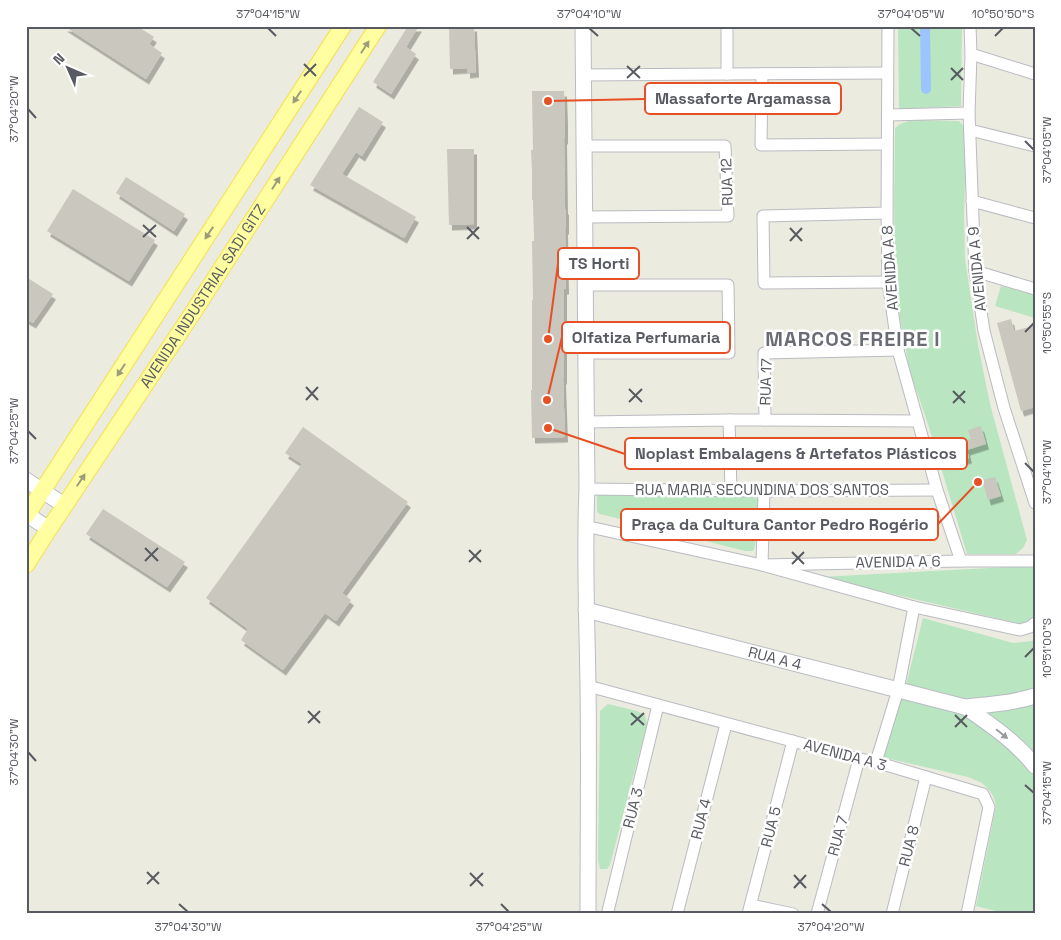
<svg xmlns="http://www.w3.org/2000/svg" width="1061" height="940" font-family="'Space Grotesk',sans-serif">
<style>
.green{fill:#b9e5c0}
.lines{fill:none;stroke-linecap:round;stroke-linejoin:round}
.canal{stroke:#9cc5ff;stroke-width:10}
.building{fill:#c9c7be;filter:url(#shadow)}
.street-casing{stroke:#babbc2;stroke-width:13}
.secondary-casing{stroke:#babcc4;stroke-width:17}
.primary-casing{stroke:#f6e04d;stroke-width:18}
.street{stroke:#fff;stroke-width:11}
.secondary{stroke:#fff;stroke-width:15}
.primary{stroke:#fffea1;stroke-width:16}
.oneway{fill:#9b9c7b}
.oneway2{fill:#9b9ca0}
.ticks{fill:none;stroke:#585a61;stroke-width:2}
.labels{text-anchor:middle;stroke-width:5;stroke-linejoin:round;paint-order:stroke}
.street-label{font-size:15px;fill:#585a61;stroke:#fff}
.district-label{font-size:20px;font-weight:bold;letter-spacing:1px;fill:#696c73;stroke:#fff}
.leader{fill:none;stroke:#e75024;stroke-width:2}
.callout-dot{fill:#e75024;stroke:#fff;stroke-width:2}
.callout{fill:#fff;stroke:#e75024;stroke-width:2}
.callout-label{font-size:16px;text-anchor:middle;font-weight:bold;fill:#585a61}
.neatline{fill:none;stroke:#585a61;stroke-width:2}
.ticks-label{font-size:12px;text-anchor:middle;fill:#585a61}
</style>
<defs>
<filter id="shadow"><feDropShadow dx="3" dy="5.5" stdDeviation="0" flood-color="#0004"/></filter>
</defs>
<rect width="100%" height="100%" fill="#ecebdf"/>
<g class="green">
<polygon points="898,26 962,26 961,106 899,109"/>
<polygon points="912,120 959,121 965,128 966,149 964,216 965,259 978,345 990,404 1027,540 1023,548 1016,554 967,554 928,424 910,372 903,335 896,294 894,205 895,128 900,124"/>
<polygon points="1001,286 1035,295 1035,318 995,306"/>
<polygon points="597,493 756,496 758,500 755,546 753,551 745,551 600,514 597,512"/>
<polygon points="1029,566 1035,568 1035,614 1033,619 1027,624 1017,623 820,577"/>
<polygon points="923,618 1013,643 1032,641 1035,639 1035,692 971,702 906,685"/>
<polygon points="901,694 946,709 974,719 994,732 1035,773 1035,914 1008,914 976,906 996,806 994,798 990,791 982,783 968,777 882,757"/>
<polygon points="1035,701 1035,736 1034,744 1035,760 982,714"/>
<polygon points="608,704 637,711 645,715 647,724 610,865 607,869 600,869 598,860 600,711"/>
</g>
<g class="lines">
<polyline class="canal" points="925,26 926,89"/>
</g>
<g class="building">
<polygon points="64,26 137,26 154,37 149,44 162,53 146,79"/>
<polygon points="408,26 419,26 406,47 416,54 391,94 373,82"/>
<polygon points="449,26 474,26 476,72 467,73 467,68 450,69"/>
<polygon points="532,91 564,91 565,119 565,139 564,139 565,209 566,209 566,229 565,229 566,289 564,289 564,379 563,379 565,437 532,438 531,390 532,390 532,300 533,300 532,241 534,241 533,200 532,200 532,170 531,150 533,150"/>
<polygon points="359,107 383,122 362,156 356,152 342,174 416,217 404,238 310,185"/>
<polygon points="447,149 474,149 474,224 449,225"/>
<polygon points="126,177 185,214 174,231 116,193"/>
<polygon points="73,189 155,240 129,281 47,231"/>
<polygon points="26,277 53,294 33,323 26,319"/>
<polygon points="1011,319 1014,331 1033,326 1035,331 1035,407 1021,411 997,323"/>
<polygon points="981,426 986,444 967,450 969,458 956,461 951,444 971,439 968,430"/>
<polygon points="303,427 408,502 342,593 351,600 336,621 325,613 283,670 241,640 248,629 206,598 302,464 285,453"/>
<polygon points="995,477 1001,496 988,500 982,480"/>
<polygon points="103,509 185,562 167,587 86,534"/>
</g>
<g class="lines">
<g class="street-casing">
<g id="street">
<polyline points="727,26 727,74"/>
<polyline points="888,26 887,213 888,282 898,350 937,490 961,561"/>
<polyline points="970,26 971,54 969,113 975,271 984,331 1004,408 1035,503"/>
<polyline points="971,54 1035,74"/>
<polyline points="762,74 761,145 887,144"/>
<polyline points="583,75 887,73"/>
<polyline points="888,115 969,113"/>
<polyline points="970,130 1035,146"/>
<polyline points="583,146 725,146 728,216 584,217"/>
<polyline points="972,201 1035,218"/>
<polyline points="887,213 763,216 764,283 888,282"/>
<polyline points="975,271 1035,289"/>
<polyline points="585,285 728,285 729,353 586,353"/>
<polyline points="898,350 764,353 765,420 918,421"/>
<polyline points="729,420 765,420"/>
<polyline points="586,422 729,420 731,490"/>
<polyline points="587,489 764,491 937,490"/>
<polyline points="764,491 762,565 961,561 1035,561"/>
<polyline points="585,526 762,565 914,607 1020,630 1030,627 1035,623"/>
<polyline points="588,686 859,759 876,762 983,794 989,807 967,914"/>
<polyline points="876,762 898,690 914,607"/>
<polyline points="751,905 793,914"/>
<polyline points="608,911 658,705"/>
<polyline points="677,914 726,724"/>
<polyline points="748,914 793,741"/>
<polyline points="817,914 859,759"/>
<polyline points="892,914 926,777"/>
</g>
</g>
<g class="secondary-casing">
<g id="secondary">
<path d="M583,26L587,489C584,555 587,620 588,686C589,762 588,838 588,914"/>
<polyline points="26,480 64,505"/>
<polyline points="26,514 49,529"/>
<path id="s1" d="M586,610L965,707C988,705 1012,703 1035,696"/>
<path d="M965,707C991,725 1015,741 1035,766"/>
</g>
</g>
<g class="primary-casing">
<g id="primary">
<polyline points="26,516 343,26"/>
<path id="s2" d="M26,565L49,529L192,314L378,26"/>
</g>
</g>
<use href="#street" class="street"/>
<use href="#secondary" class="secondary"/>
<use href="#primary" class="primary"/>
</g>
<defs><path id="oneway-solid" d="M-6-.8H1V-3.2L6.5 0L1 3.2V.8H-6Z" transform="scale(1.25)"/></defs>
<g class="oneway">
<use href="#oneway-solid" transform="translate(365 47) rotate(-57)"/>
<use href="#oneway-solid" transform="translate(297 97) rotate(123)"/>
<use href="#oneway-solid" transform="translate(276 183) rotate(-57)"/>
<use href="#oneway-solid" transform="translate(209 233) rotate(123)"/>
<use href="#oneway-solid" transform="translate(121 370) rotate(123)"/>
<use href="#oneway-solid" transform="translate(81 480) rotate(-56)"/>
</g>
<use class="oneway2" href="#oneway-solid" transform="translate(1002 734) rotate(39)"/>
<path class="ticks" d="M268,28L276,36M589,28L598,36M911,28L920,36M995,36L1003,28M304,64L316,76M627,66L640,78M951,68L963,80M304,76L316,64M627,78L640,66M951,80L963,68M28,109L36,118M1025,141L1034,150M143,225L156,237M467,227L479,239M790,228L802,241M143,237L156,225M467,239L479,227M790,241L802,228M1025,332L1034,323M306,387L318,400M629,389L642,402M953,391L965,403M306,400L318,387M629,402L642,389M953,403L965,391M28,431L36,439M1025,463L1034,472M145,548L158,561M469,550L481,562M792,552L804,564M145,561L158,548M469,562L481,550M792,564L804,552M1025,657L1034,648M308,711L320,723M631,713L644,725M955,715L967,727M308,723L320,711M631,725L644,713M955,727L967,715M28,752L36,761M1025,785L1034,793M147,872L159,884M470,873L483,886M794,875L806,888M147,884L159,872M470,886L483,873M794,888L806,875M179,904L188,912M501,904L509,912M822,904L831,912"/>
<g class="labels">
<g class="street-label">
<text transform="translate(727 182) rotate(-92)" y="5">RUA 12</text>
<text transform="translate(890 268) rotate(-94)" y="5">AVENIDA A 8</text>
<text transform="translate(977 269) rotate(-95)" y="5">AVENIDA A 9</text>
<text dy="5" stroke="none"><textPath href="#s2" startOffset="322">AVENIDA INDUSTRIAL SADI GITZ</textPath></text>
<text transform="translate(766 382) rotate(-88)" y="5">RUA 17</text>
<text x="762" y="495">RUA MARIA SECUNDINA DOS SANTOS</text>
<text transform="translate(898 562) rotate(-1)" y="5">AVENIDA A 6</text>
<text dy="5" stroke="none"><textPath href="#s1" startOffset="195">RUA A 4</textPath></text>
<text transform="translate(845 755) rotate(15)" y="5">AVENIDA A 3</text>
<text transform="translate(633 808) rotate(-76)" y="5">RUA 3</text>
<text transform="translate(701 819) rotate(-76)" y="5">RUA 4</text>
<text transform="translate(771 827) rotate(-76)" y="5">RUA 5</text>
<text transform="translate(838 836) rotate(-75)" y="5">RUA 7</text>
<text transform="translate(909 846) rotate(-76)" y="5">RUA 8</text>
</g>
<g class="district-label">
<text x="853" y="346">MARCOS FREIRE I</text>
</g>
</g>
<path class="leader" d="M548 101L645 99M548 339L558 264M547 400L562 337M548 428L625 454M978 482L938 524"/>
<g class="callout-dot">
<circle cx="548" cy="101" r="5"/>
<circle cx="548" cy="339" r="5"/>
<circle cx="547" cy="400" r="5"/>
<circle cx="548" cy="428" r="5"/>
<circle cx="978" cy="482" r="5"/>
</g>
<g class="callout">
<rect x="645" y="83" width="196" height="31" rx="5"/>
<rect x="558" y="248" width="81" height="31" rx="5"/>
<rect x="562" y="322" width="168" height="31" rx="5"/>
<rect x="625" y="438" width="342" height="31" rx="5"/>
<rect x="621" y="509" width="317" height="31" rx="5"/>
</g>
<g class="callout-label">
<text x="743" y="104">Massaforte Argamassa</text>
<text x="599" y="269">TS Horti</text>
<text x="646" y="343">Olfatiza Perfumaria</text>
<text x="796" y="459">Noplast Embalagens &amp; Artefatos Plásticos</text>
<text x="780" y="530">Praça da Cultura Cantor Pedro Rogério</text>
</g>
<rect width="1061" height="940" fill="none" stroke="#ffffff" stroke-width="55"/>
<g transform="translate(68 68) rotate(315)" stroke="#ffffff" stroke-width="4" paint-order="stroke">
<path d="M0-4L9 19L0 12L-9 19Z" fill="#585a61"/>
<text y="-8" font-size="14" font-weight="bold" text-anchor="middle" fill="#585a61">N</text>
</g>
<rect x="28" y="28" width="1006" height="884" class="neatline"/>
<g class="ticks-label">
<text x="268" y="18">37°04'15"W</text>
<text x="589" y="18">37°04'10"W</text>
<text x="911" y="18">37°04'05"W</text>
<text x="1003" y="18">10°50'50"S</text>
<text transform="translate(14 109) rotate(-90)" y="4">37°04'20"W</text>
<text transform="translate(1047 150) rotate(-90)" y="4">37°04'05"W</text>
<text transform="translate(1047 323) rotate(-90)" y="4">10°50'55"S</text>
<text transform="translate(14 431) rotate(-90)" y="4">37°04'25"W</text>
<text transform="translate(1047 472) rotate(-90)" y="4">37°04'10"W</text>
<text transform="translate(1047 648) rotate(-90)" y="4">10°51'00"S</text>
<text transform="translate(14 752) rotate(-90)" y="4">37°04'30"W</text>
<text transform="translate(1047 793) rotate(-90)" y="4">37°04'15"W</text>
<text x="188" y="931">37°04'30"W</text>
<text x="509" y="931">37°04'25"W</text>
<text x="831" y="931">37°04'20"W</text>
</g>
</svg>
